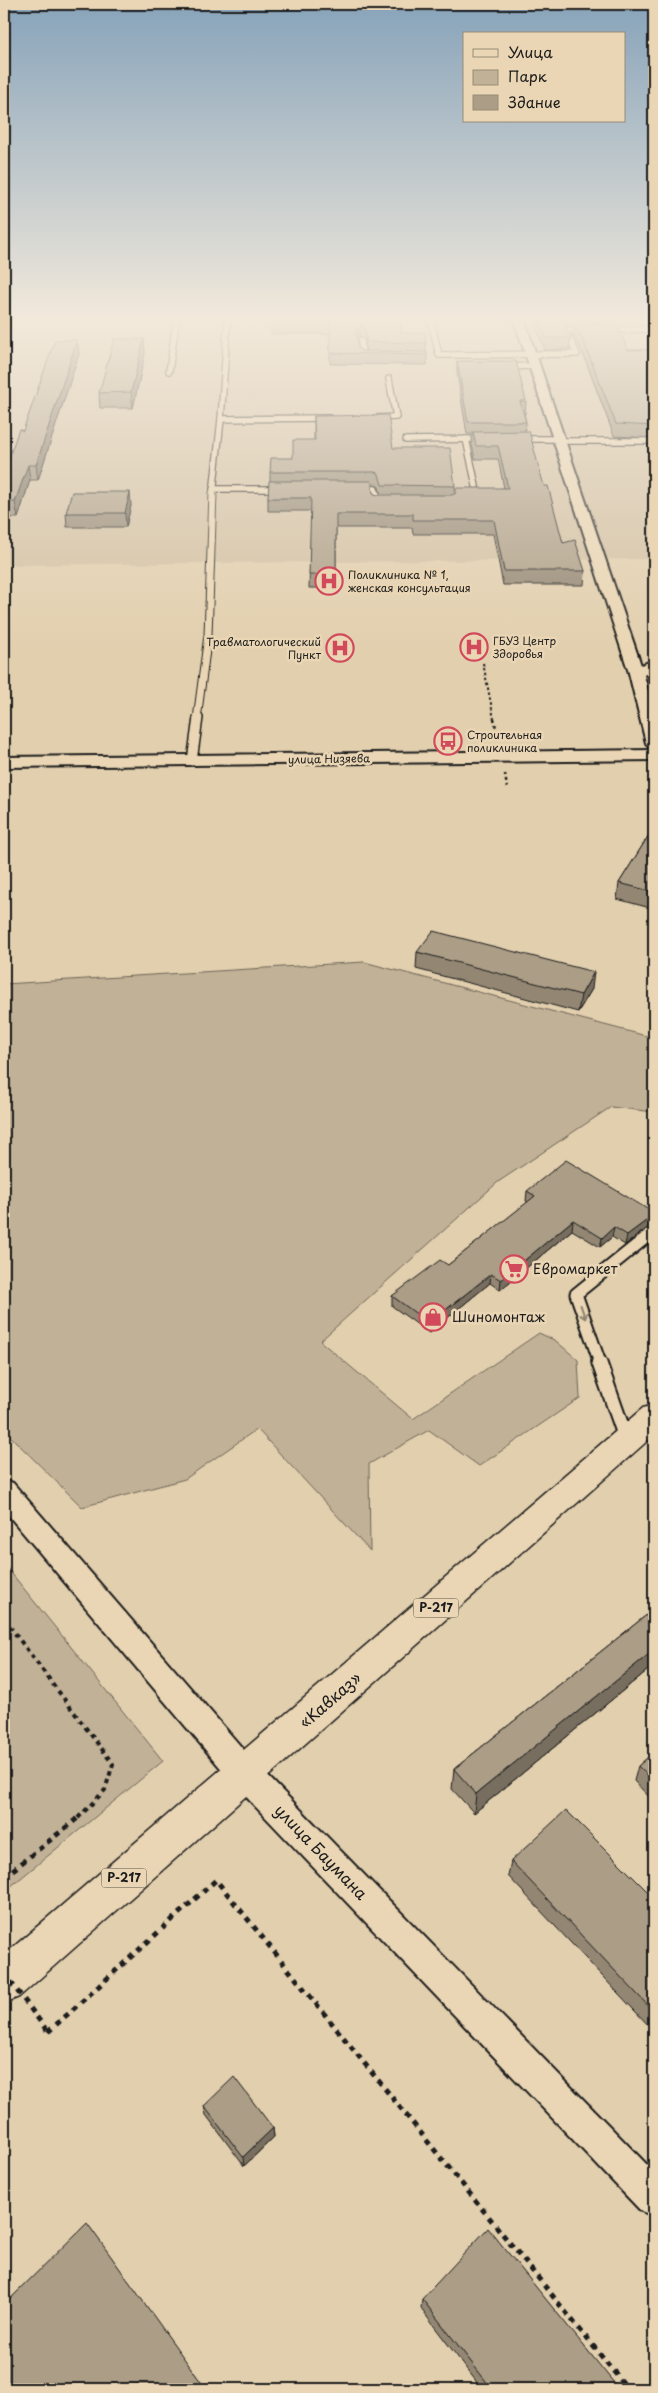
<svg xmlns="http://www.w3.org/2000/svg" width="658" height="2393" font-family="'Playpen Sans',sans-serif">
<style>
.built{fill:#d2c0a2}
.green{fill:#c1b196;stroke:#6e6659}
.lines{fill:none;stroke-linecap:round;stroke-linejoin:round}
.lane-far4-casing{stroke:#1c1c1c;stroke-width:8}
.lane-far3-casing{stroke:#1c1c1c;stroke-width:9}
.lane-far2-casing{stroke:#1c1c1c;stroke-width:12}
.lane-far1-casing{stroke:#1c1c1c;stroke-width:15}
.lane-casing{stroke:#1c1c1c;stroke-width:18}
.street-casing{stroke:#1c1c1c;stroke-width:4}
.highway-casing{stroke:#1c1c1c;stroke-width:3}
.path-far3{stroke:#1c1c1c;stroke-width:2;stroke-dasharray:2.5 2.5;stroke-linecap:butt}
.path-far2{stroke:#1c1c1c;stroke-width:2.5;stroke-dasharray:3 3;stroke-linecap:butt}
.path-far1{stroke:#1c1c1c;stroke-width:4;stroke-dasharray:4.5 4.5;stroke-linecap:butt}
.path{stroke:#1c1c1c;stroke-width:5;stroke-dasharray:5.5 5.5;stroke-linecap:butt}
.lane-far4{stroke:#ead6b4;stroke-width:5.5}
.lane-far3{stroke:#ead6b4;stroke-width:7}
.lane-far2{stroke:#ead6b4;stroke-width:9}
.lane-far1{stroke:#ead6b4;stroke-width:11}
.lane{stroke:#ead6b4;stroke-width:14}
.street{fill:#ead6b4;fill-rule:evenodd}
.highway{fill:#ead6b4;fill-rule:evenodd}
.path-bridge{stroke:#1c1c1c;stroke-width:5;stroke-dasharray:5.5 5.5;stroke-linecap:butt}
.wall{fill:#938773;stroke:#1c1c1c;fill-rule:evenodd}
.shaded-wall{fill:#786e5e;stroke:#1c1c1c}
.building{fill:#ab9d86;stroke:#1c1c1c}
.oneway{stroke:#8d8270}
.labels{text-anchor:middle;stroke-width:5;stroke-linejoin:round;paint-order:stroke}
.far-poi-label{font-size:11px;fill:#1c1c1c;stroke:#ead6b4;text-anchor:start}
.far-street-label{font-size:11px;fill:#1c1c1c;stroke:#ead6b4}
.shield{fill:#ead6b4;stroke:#5a544a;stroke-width:1}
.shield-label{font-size:12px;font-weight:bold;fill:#1c1c1c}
.poi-label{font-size:14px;fill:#1c1c1c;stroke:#ead6b4;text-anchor:start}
.near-street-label{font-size:16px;fill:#1c1c1c;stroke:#ead6b4}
</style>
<rect width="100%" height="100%" fill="#e2cfae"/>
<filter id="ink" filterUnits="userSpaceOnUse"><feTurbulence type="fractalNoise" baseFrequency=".02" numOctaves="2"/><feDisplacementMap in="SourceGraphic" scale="10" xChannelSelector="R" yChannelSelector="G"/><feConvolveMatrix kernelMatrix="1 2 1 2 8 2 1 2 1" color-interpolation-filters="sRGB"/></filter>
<g filter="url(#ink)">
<polygon class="built" points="4,316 654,316 654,583 647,559 4,565"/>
<g class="green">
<polygon points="364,962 654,1038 654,1112 611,1107 498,1182 320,1341 413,1419 539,1333 556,1341 578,1360 580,1398 479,1466 429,1430 369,1464 370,1551 257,1429 185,1479 82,1507 4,1430 4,984"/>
<polygon points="4,1564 163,1761 4,1892"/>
</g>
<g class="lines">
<g class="lane-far4-casing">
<g id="lane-far4">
<polyline points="4,318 5,316"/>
<polyline points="431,322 439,355 577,354 565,330 589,330"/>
<polyline points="605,330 654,329"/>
<polyline points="361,341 362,357 371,357"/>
<polyline points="502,367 535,366"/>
<polyline points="169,371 177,316"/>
<polyline points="375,418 396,417 389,379"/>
<polyline points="221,419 329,418"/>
<polyline points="466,439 476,486"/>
<polyline points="515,439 559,439"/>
<polyline points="406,440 487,439"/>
<polyline points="560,441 654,441"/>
<polyline points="213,489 284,489"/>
<polyline points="357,489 375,489 376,494"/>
<polyline points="213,494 221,419 228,316"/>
</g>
</g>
<g class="lane-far3-casing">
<g id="lane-far3">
<polyline points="376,493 377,503 384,503"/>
<polyline points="197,719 208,635 213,493"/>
</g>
</g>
<g class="lane-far2-casing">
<polyline id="lane-far2" points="192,761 198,718"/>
</g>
<g class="lane-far1-casing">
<polyline id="lane-far1" points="600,1363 576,1294 654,1231"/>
</g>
<g class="lane-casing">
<polyline id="lane" points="599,1362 626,1439"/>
</g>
<g class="street-casing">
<g id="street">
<polygon points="513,316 523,316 641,665 654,660 654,670 644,675 654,714 654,748 648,746 646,743 629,673"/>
<polygon points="654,750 654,760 4,767 4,757"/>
<polygon points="4,1480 13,1483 256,1764 654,2172 654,2216 641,2211 234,1784 4,1510"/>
</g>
</g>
<g class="highway-casing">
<polygon id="highway" points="654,1405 654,1435 19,1997 4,2003 4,1955 643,1408"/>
</g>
<polyline class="path-far3" points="483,663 494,719"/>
<g class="path-far2">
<polyline points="494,718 498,739"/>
<polyline points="505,774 507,788"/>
</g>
<polyline class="path-far1" points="4,1619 113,1764 105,1790 78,1818"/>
<g class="path">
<polyline points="4,1877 79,1817"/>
<polyline points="48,2032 216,1880 628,2389"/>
</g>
<use href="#lane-far4" class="lane-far4"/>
<use href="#lane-far3" class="lane-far3"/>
<use href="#lane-far2" class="lane-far2"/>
<use href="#lane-far1" class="lane-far1"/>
<use href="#lane" class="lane"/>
<use href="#street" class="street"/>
<use href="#highway" class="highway"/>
<polyline class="path-bridge" points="4,1973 48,2032"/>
</g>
<g class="wall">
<path d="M400,316L401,333L426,343V352L427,355V365L330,364V334H271V323ZM360,336L365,339L366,351H362L358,348L357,340Z"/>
<polygon points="532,316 612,316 611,323 628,350 654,350 654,438 614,436 582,351 573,335 573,326 565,326 571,338 569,349 545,350"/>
<polygon points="144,339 145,353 133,408 100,408 99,393"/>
<polygon points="77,340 79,354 38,480 30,480 18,518 4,518 4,472 23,431"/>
<path d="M457,361L526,401L525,414H524L526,422L525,432L563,543L585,571L584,585H503L493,534H413L412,528H336V588H309L311,511H268V498L270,481V472L293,458L314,440V416L393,448L455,486V494L504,488L498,459H475L472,444V434H467L457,373ZM371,484H375L379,487L381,495H377L373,493Z"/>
<polygon points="131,505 126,527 67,527 66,513"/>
<polygon points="654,827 654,909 617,899 619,883"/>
<polygon points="417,952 592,989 578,1012 416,969"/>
<polygon points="527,1191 654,1223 625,1245 612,1237 600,1247 572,1230 500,1290 490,1283 429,1333 392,1306 392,1296 448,1265 528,1202 526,1201"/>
<polygon points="654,1609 654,1665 474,1813 452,1789 454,1769"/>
<polygon points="654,1752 654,1802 634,1781 638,1766"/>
<polygon points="511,1861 654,1898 654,2023 650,2027 508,1876"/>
<polygon points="204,2106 273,2128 274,2137 244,2166 206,2115"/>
<polygon points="422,2299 619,2389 482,2389 421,2309"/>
</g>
<g class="shaded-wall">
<polygon points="360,326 360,336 356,341 356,330"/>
<polygon points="144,339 145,353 133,408 131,392"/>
<polygon points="77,340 79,354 38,480 36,465"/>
<polygon points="28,465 30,480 18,518 15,502"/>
<polygon points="130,492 131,505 126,527 125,513"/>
<polygon points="594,972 592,989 578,1012 581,995"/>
<polygon points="654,1215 654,1223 625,1245 627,1235"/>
<polygon points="573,1220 572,1230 500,1290 501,1280"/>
<polygon points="614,1227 612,1237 600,1247 602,1238"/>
<polygon points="491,1274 490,1283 429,1333 429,1323"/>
<polygon points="654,1650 654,1665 474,1813 476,1794"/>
<polygon points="654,2017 654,2023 650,2027"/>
<polygon points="273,2128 274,2137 244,2166 243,2157"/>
</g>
<g class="building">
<polygon points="272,316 400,316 401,333 425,333 426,343 367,342 365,328 360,326 356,330 358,348 362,351 427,352 427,355 330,353 330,323 271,323"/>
<polygon points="537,316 563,316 562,320 571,338 546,338"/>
<polygon points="616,323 628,350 654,350 654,426 616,424 583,340 574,324"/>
<polygon points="114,339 144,339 131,392 99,393"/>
<polygon points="55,340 77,340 36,465 28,465 15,502 4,502 4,472 19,429 23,431"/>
<polygon points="457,361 516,361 526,401 520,401 526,422 468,422"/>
<polygon points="388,415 393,448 450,448 455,486 382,485 379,474 375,472 270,472 271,458 293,458 293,440 315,440 314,416"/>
<polygon points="529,431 544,486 548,486 563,543 575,540 585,571 504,571 494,520 413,520 413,514 336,514 336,575 309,575 311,498 268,498 269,481 371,481 373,493 377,495 452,495 456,493 456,488 508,488 498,446 476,446 473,432"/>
<polygon points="72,492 130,492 125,513 66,513"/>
<polygon points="654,827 654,892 619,883"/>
<polygon points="433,931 594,972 581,995 417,952"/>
<polygon points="566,1160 654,1213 654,1215 627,1235 614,1227 602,1238 573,1220 501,1280 491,1274 429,1323 392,1296 440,1260 448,1265 535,1196 527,1191"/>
<polygon points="654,1609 654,1650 476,1794 454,1769"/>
<polygon points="654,1752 654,1782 638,1766"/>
<polygon points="566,1810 654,1898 654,2012 511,1861"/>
<polygon points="234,2077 273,2128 243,2157 204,2106"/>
<polygon points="87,2223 206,2389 4,2389 4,2305"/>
<polygon points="488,2228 619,2389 492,2389 422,2299"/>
</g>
<defs><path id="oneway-shaft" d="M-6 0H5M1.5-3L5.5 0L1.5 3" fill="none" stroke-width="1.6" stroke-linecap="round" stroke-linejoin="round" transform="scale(1.25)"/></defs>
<use class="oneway" href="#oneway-shaft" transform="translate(583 1312) rotate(71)"/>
</g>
<linearGradient id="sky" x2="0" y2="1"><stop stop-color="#87a3ba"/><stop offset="0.49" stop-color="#f2e9db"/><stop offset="1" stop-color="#f2e9db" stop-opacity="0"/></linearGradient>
<rect width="658" height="651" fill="url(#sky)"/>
<defs>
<g id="hospital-ring" transform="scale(1.4375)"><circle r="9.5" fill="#ead6b4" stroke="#d1495b" stroke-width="1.5"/><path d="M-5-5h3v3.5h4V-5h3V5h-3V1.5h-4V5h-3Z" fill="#d1495b"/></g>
<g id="bus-ring" transform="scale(1.4375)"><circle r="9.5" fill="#ead6b4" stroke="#d1495b" stroke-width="1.5"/><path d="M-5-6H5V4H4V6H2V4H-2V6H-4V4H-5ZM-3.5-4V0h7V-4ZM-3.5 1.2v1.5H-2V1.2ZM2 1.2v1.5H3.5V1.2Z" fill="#d1495b"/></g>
<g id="supermarket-ring" transform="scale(1.4375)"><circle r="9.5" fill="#ead6b4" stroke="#d1495b" stroke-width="1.5"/><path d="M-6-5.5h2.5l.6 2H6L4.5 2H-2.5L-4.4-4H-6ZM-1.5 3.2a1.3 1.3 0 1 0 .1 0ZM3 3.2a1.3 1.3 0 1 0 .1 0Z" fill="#d1495b"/></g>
<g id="shop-ring" transform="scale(1.4375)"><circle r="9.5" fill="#ead6b4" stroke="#d1495b" stroke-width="1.5"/><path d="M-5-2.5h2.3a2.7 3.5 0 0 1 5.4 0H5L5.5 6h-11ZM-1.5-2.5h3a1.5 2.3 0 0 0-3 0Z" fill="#d1495b"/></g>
</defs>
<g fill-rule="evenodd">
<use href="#hospital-ring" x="329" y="581"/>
<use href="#hospital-ring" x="474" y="647"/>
<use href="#hospital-ring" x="340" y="648"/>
<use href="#bus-ring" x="448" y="741"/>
<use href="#supermarket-ring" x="514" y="1269"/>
<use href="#shop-ring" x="433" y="1317"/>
</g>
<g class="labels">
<g class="far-poi-label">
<text x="348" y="579">Поликлиника № 1,<tspan x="348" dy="13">женская консультация</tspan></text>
<text x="493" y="645">ГБУЗ Центр<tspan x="493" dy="13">Здоровья</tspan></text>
<text x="321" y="646" text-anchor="end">Травматологический<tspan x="321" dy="13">Пункт</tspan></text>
<text x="467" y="739">Строительная<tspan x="467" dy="13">поликлиника</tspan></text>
</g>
<g class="far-street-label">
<text transform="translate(329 759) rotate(-1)" y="4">улица Низяева</text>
</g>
<g class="shield">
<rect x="413.5" y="1598.5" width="45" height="19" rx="4"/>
<rect x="101.5" y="1868.5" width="45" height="19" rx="4"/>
</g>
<g class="shield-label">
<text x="436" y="1612">Р-217</text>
<text x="124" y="1882">Р-217</text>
</g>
<g class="poi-label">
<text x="533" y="1274">Евромаркет</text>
<text x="452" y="1322">Шиномонтаж</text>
</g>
<g class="near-street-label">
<text transform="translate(330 1700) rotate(-41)" y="6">«Кавказ»</text>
<text transform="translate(321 1852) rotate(46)" y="6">улица Баумана</text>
</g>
</g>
<rect width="658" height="2393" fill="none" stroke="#ead6b4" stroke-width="20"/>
<rect x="10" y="10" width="638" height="2373" fill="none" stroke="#1c1c1c" stroke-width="2" filter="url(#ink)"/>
<rect x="463" y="32" width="162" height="90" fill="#ead6b4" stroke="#988c77"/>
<rect x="473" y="49" width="25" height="8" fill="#ead6b4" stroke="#988c77"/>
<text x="508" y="58" font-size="15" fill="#1c1c1c">Улица</text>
<rect x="473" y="70" width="25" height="15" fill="#c1b196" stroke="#988c77"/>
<text x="508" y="82" font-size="15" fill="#1c1c1c">Парк</text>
<rect x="473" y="95" width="25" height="15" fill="#ab9d86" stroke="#988c77"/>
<text x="508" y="108" font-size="15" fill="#1c1c1c">Здание</text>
</svg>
